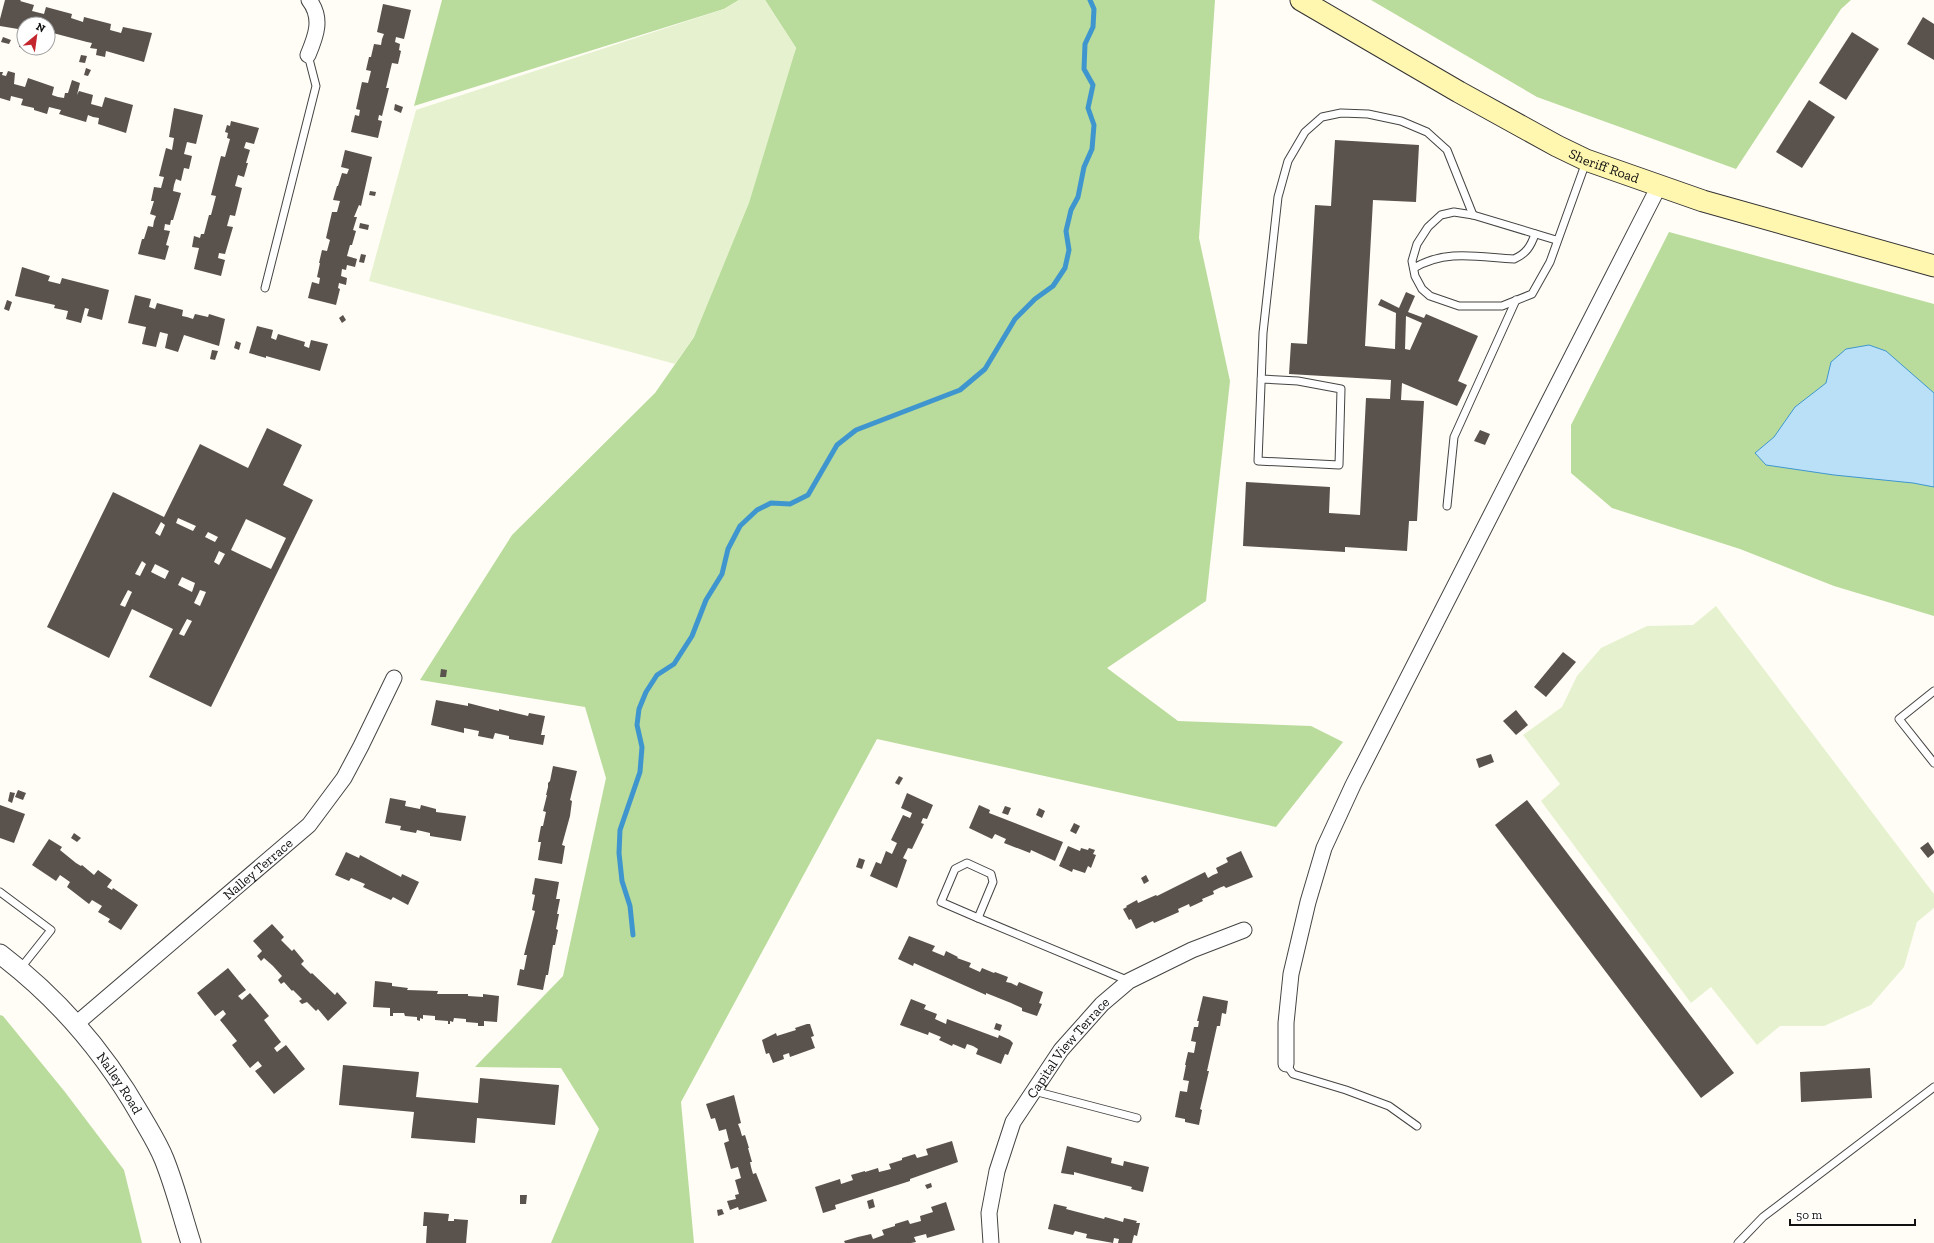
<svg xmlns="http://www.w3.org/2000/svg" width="1934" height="1243" font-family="'Zilla Slab',serif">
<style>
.forest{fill:#b9dc9c}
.pitch{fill:#e6f2cf}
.water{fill:#b9e0f7;stroke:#3f96cf}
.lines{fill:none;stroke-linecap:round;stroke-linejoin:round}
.stream{stroke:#3f96cf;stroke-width:5}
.building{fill:#5a524d;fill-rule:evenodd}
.service-casing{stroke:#444;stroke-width:9}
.minor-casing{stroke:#444;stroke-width:17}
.tertiary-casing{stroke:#444;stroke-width:21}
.secondary-casing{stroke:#333;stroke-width:23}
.service{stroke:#fff;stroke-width:7}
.minor{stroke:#fff;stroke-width:15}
.tertiary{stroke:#fff;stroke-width:19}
.secondary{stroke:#fff6b0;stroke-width:21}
.labels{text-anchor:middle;stroke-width:4;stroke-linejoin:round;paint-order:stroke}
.street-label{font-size:14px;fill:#111;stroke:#fff}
</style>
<rect width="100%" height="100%" fill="#fffdf5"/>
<g class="forest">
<polygon points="442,0 739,0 724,9 414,106"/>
<polygon points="765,0 1215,0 1199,238 1230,381 1206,601 1107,668 1178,721 1311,726 1343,742 1276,827 877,739 681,1102 694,1243 551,1243 599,1129 561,1068 475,1067 563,976 606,778 585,707 420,680 512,535 655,393 694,337 796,48"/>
<polygon points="1371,0 1851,0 1841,9 1736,169 1537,97"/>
<polygon points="1669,232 1934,304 1934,616 1834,586 1740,549 1612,508 1571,473 1571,425"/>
<polygon points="0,1015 3,1016 65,1092 124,1170 142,1243 0,1243"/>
</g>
<g class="pitch">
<polygon points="739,0 765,0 796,48 749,203 694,337 675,364 369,281 416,110 724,9"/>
<polygon points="1716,606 1934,894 1934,908 1917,922 1904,967 1871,1005 1824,1026 1780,1026 1757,1045 1711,987 1691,1003 1541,801 1560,784 1523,735 1562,707 1577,676 1601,648 1647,626 1693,625"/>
</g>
<polygon class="water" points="1869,345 1886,351 1934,393 1934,487 1913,483 1834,475 1766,465 1755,453 1774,437 1795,407 1826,383 1831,362 1846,349"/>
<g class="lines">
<polyline class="stream" points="633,935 630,906 622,881 619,853 620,830 640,772 642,747 637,725 639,709 646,692 657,675 674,664 692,636 706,600 722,574 728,549 740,526 757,510 771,503 790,504 808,495 837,445 856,430 960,390 985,369 1015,319 1035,299 1053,286 1065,268 1069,250 1066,231 1071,210 1078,197 1084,167 1092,149 1094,125 1088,108 1093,85 1084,69 1085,44 1093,27 1094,9 1090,0"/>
</g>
<g class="building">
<polygon points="5,0 21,0 20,1 34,5 32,11 44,14 46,7 72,14 71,18 83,22 84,17 111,24 110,30 121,33 123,27 152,33 144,62 106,51 105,57 96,55 97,49 90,48 92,43 87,42 53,33 52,38 48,37 48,24 24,24 24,33 18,31 18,29 0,26 0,19"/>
<polygon points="383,4 411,10 404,39 396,37 395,42 400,44 399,50 401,51 398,64 392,63 386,88 389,88 382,116 379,115 378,120 382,121 378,138 351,132 355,115 359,116 360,110 356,109 362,82 368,83 371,71 366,70 369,57 371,57 374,44 381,45 382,39 384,34 377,32"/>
<polygon points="1923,17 1934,24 1934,60 1907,44"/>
<polygon points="1852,32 1879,49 1846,100 1819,83"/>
<polygon points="3,37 11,40 9,44 1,42"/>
<polygon points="21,41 24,42 24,48 19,47"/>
<polygon points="81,55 87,56 85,63 79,62"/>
<polygon points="86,68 91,70 88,76 84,75"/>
<polygon points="8,71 15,73 14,84 25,87 28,78 54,87 52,95 58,97 64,98 65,93 68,93 72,80 80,83 77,95 79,91 93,95 91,104 102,107 105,97 133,105 126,133 98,124 99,118 93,117 88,115 86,122 59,114 61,110 49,107 47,114 34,110 34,108 21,105 23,99 11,96 10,101 0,98 0,72 3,72 2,75 6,76"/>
<polygon points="1809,100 1835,117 1802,168 1776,152"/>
<polygon points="395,104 403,107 401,113 394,110"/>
<polygon points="174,108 203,115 196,144 187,142 184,154 192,156 189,169 184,168 181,181 176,179 174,185 173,191 181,193 173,220 171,220 170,225 165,224 164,230 170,231 166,245 169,246 165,260 138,254 142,239 144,239 148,226 153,227 154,221 156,216 150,214 154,201 151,201 154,187 161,188 164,177 159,176 166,148 172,150 174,138 169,137"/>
<polygon points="231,121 259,128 254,144 246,142 244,148 250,150 246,163 248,163 244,177 238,175 235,186 242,188 235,216 230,215 227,226 233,227 225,254 219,253 218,258 225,260 221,276 194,269 199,248 192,247 194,236 200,238 201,234 204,234 209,215 211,215 216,196 211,195 221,156 225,157 230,139 227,138 228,133 225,132 227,125 230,126"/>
<path d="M1335,140L1419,145L1416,202L1373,200L1365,346L1395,349L1396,313L1378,305L1381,299L1399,308L1406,292L1415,296L1408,312L1424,318L1426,314L1478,336L1458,381L1467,385L1457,406L1402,383L1401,400L1424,401L1417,521H1409L1407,551L1345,547V552L1243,546L1246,482L1330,487L1329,513L1360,515L1366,398L1390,399L1391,380L1289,374L1291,343L1307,344L1315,205L1331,206ZM1406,316L1422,323L1410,350L1405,349Z"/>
<polygon points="345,150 372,157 361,206 359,205 354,217 357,217 353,230 356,231 352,245 350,245 347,256 357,259 355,267 347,265 346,270 342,269 341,276 347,278 346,285 339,283 338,288 340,289 336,305 308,298 312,282 319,284 320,278 317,277 320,263 319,263 322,250 327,251 330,240 326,238 332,212 337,212 340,201 333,200 337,186 338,186 342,173 347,174 349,169 341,167"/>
<polygon points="370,191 376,192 375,196 369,195"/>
<polygon points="360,223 369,225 368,230 359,228"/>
<polygon points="361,254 366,255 364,263 359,262"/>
<polygon points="22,267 50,276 48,281 60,284 62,278 109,290 102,320 87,316 89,309 85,308 81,323 66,319 68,311 54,308 55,305 15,296"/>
<polygon points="135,295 151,299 149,307 155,309 157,303 183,310 182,316 187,317 193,319 195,314 208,317 209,314 225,319 219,346 184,335 178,352 165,348 168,334 160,332 156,347 142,344 146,327 128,323"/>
<polygon points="7,300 12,302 9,311 4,309"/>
<polygon points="343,315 346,320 342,323 339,318"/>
<polygon points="257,326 273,330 271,338 276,340 278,334 305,342 304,346 309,348 311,340 328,344 320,371 266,356 266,358 249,353"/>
<polygon points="236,341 241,343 239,350 234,348"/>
<polygon points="212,350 218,351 215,360 210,359"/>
<path d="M267,428L302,445L283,485L313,500L211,707L149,677L173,629L132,609L109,658L47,627L113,492L164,517L200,444L248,468ZM178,518L196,526L193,531L176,523ZM246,519L286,538L271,569L231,550ZM161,522L165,525L160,536L155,533ZM208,532L218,537L215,542L205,537ZM219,551L225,554L219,565L214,562ZM142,561L146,564L140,576L135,574ZM155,564L169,571L165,579L151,572ZM182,577L195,583L192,592L178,585ZM128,590L132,592L125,607L120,605ZM200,590L206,592L200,606L194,603ZM187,619L192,621L184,636L179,634Z"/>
<polygon points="1480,430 1490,434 1485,445 1474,441"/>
<polygon points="1563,652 1576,662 1546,697 1534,687"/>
<polygon points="441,669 447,670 446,677 440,677"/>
<polygon points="436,700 468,706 468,703 499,711 499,709 528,716 529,713 545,716 541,735 545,735 543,745 509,739 509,736 495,733 493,739 478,736 479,731 464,728 464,733 431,725"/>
<polygon points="1516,710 1528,725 1516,735 1503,721"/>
<polygon points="1491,754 1494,762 1479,768 1476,759"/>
<polygon points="553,766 577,771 570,800 572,801 570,816 562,845 565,846 562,864 538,860 541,842 538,842 541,826 543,826 546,812 543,811 547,795 546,795 548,787 548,783 550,781"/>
<polygon points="899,776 903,778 899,785 895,783"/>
<polygon points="18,790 26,793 23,800 15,797"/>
<polygon points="10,792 15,793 12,803 8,801"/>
<polygon points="907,793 933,805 927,819 923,818 921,823 924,824 912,849 908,848 903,858 907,860 897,888 870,876 876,862 881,864 886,851 892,854 897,843 891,840 903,815 910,818 912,813 901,808"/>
<polygon points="390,798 406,801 405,806 420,809 421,805 436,809 436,812 466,816 461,841 430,836 430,833 417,830 416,833 400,830 401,826 385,823"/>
<polygon points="1527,800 1734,1073 1701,1098 1495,825"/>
<polygon points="0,805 25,814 14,843 0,838"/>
<polygon points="979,805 990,810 989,813 1063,842 1055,861 1031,850 1030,853 1004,843 1006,839 995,834 992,839 969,828"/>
<polygon points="1005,806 1011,808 1008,815 1002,813"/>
<polygon points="1039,808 1045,811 1042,818 1036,815"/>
<polygon points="1074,823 1080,826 1076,834 1070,831"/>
<polygon points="74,833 81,838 77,842 71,838"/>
<polygon points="49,839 62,847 60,850 76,863 81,866 82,865 94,875 98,870 112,880 107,887 112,890 113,888 138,905 121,930 108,922 110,919 98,912 102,906 92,900 89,904 67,887 70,882 60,875 56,881 32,865"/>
<polygon points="1928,842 1934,851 1934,853 1928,858 1920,848"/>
<polygon points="1068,846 1080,851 1081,848 1088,850 1089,848 1095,850 1093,854 1096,855 1091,868 1088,866 1085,873 1073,869 1072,872 1059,866"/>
<polygon points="1241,851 1253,877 1226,888 1224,886 1219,888 1213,891 1214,894 1202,899 1203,901 1190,907 1189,904 1178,909 1179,912 1154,923 1153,921 1136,929 1131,919 1129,920 1123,909 1127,907 1126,906 1137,900 1138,903 1156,895 1157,896 1205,872 1208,878 1213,875 1218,873 1216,868 1228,862 1226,858"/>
<polygon points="346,852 359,858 360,855 401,877 402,874 419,882 408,905 393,897 391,900 363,887 365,884 351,878 349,881 335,875"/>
<polygon points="859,858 865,860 862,869 856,867"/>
<polygon points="1146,875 1149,881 1144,884 1141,878"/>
<polygon points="535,878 559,882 556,899 560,899 557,914 559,914 556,929 558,930 555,945 553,945 548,975 546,975 543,990 517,985 520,969 524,970 527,955 524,955 535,911 532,910 535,895 532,894"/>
<polygon points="272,924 284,937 281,940 292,951 294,949 304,961 301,964 311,974 312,973 335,995 337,992 347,1003 328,1021 318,1009 316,1011 307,1002 302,1004 299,1001 302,999 293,990 292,991 284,982 281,984 278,980 282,976 273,966 264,958 261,961 257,956 262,951 253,941"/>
<polygon points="909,936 935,946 932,951 944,956 946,951 958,957 957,958 971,963 969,967 980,972 982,968 994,973 995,972 1008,977 1006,982 1011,983 1017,986 1019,982 1043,992 1039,1003 1042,1004 1037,1016 1022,1011 1022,1008 1011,1003 986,993 986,995 914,963 913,966 898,959"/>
<polygon points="228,968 246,990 238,996 242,1000 250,993 269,1016 264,1020 281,1042 274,1048 277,1052 286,1045 305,1069 274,1094 255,1071 262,1066 258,1061 250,1068 232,1045 237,1041 220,1020 226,1014 223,1010 215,1016 197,993"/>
<polygon points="375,981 392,983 392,986 408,988 407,990 438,991 437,994 468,994 468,996 483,997 483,994 499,996 497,1022 484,1021 484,1026 478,1026 478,1023 466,1022 466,1019 454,1018 453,1022 450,1021 450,1024 448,1024 448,1021 435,1020 435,1016 423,1015 423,1019 420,1018 420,1021 417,1020 417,1017 405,1016 404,1013 393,1013 393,1016 390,1016 390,1008 373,1007"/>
<polygon points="1203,996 1228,1001 1226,1014 1222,1013 1220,1026 1217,1026 1207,1071 1209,1071 1200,1109 1202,1110 1199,1125 1185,1122 1185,1119 1175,1117 1180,1091 1187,1092 1188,1086 1189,1081 1183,1080 1186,1065 1185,1065 1188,1052 1194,1053 1196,1042 1191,1041 1194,1027 1198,1027 1199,1021 1197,1021"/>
<polygon points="911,999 926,1005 924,1009 937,1014 935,1019 946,1024 947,1019 998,1038 999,1035 1010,1040 1013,1043 1008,1055 1005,1054 1001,1064 976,1054 978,1049 973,1046 967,1044 965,1049 953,1044 952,1046 939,1040 941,1037 929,1032 928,1035 900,1025"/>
<polygon points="996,1023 1002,1025 1000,1031 994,1029"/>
<polygon points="807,1024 810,1024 814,1036 811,1037 815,1048 790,1057 789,1053 783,1055 784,1059 773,1063 769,1053 766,1054 762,1040 776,1033 777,1036 780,1035 796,1030 795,1028"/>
<polygon points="343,1065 419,1072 416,1097 478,1103 480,1078 559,1085 555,1125 477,1118 475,1143 411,1138 414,1112 339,1105"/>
<polygon points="1870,1068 1872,1098 1801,1102 1800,1072"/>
<polygon points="734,1095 741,1123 738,1124 740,1129 742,1136 745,1135 749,1148 748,1148 752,1162 750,1162 751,1167 753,1174 756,1173 767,1201 739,1210 738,1207 730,1210 727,1201 736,1199 735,1195 739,1194 735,1180 741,1178 738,1167 731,1169 724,1143 729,1141 726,1129 719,1131 715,1118 711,1119 706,1104"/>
<polygon points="952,1141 958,1162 910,1179 910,1181 835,1205 836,1209 823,1213 815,1187 840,1179 841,1184 853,1180 851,1175 865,1171 865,1172 878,1168 879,1172 891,1169 889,1164 902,1160 902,1158 915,1154 917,1158 928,1155 926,1149"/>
<polygon points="1067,1146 1112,1158 1111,1163 1123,1166 1124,1161 1149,1167 1143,1192 1131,1189 1132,1187 1093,1177 1074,1172 1074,1175 1061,1173"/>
<polygon points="931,1183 932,1187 927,1189 925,1185"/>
<polygon points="520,1195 527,1195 526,1204 520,1204"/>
<polygon points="873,1199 875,1207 869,1209 867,1201"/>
<polygon points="946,1202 955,1230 927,1238 926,1234 914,1237 916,1242 911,1243 845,1243 844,1241 858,1237 871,1234 873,1239 884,1235 882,1230 895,1226 895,1224 908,1220 910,1224 921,1221 920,1216 933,1212 931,1207"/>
<polygon points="1054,1204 1067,1207 1066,1209 1104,1219 1105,1217 1123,1222 1124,1218 1137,1221 1136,1223 1140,1223 1137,1236 1134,1235 1132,1243 1118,1243 1119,1239 1114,1238 1113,1243 1086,1238 1087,1234 1075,1231 1073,1235 1048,1229"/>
<polygon points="722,1209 724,1214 718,1216 717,1210"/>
<polygon points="424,1212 449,1214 448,1221 454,1221 454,1219 468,1220 466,1243 426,1243 427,1226 423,1226"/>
</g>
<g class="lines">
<g class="service-casing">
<g id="service">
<polyline points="1556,240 1473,215 1454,212 1441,215 1428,227 1417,244 1412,261 1415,276 1422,289 1430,296 1459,306 1502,306 1532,294 1550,262 1586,162"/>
<path d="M1414,268C1446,249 1478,257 1514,259C1526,254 1531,246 1535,234"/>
<polyline points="265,288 316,86 308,55"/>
<polyline points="1261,379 1298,381 1341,389 1339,465 1258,461 1263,333 1278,197 1288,161 1305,132 1322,117 1341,113 1368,114 1401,121 1427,132 1447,150 1473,215"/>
<polyline points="1447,506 1454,437 1516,300"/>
<polyline points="1934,691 1899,719 1934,763"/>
<polygon points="967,863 991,874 993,882 978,918 941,902 955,869"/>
<polyline points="0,892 51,930 20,969"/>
<polyline points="978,918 1129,981"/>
<polyline points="1286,1064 1293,1074 1346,1090 1389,1106 1417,1126"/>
<polyline points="1034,1091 1137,1118"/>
<polyline points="1738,1243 1763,1217 1934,1087"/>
</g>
</g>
<g class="minor-casing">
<g id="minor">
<path d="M308,55C316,36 323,18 309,0"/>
<path id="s1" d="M76,1024L309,825L344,778L361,746L394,678"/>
<polyline points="1286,1064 1286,1023 1291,974 1308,902 1324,848 1353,785 1659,186"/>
<path id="s2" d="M991,1243L989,1213L997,1171L1013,1122L1061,1050L1102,1004L1129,981L1192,950L1244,930"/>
</g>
</g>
<g class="tertiary-casing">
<g id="tertiary">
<path id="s3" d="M0,954C58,998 105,1053 141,1116C149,1130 158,1144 164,1159C175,1186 182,1215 191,1243"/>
</g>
</g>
<g class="secondary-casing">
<g id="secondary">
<path id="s4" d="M1301,0L1459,92L1557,146L1586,160L1703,201L1934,266"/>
</g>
</g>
<use href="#service" class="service"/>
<use href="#minor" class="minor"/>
<use href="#tertiary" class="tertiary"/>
<use href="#secondary" class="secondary"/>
</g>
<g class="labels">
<g class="street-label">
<text dy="5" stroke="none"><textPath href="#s4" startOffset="346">Sheriff Road</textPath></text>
<text dy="5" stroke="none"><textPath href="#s1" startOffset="239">Nalley Terrace</textPath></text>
<text dy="5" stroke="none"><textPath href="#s2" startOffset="217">Capital View Terrace</textPath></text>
<text dy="5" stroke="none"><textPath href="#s3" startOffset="177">Nalley Road</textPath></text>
</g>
</g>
<g transform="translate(36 36) rotate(29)"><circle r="19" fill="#ffffff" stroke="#a0a0a0"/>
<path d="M0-3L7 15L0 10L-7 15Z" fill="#c4262e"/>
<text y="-6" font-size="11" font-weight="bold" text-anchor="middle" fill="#111111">N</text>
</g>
<path d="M1790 1219v6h125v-6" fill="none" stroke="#111111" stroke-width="2"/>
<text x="1796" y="1219" font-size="12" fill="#111111" stroke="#ffffff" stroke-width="3" paint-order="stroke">50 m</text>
</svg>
